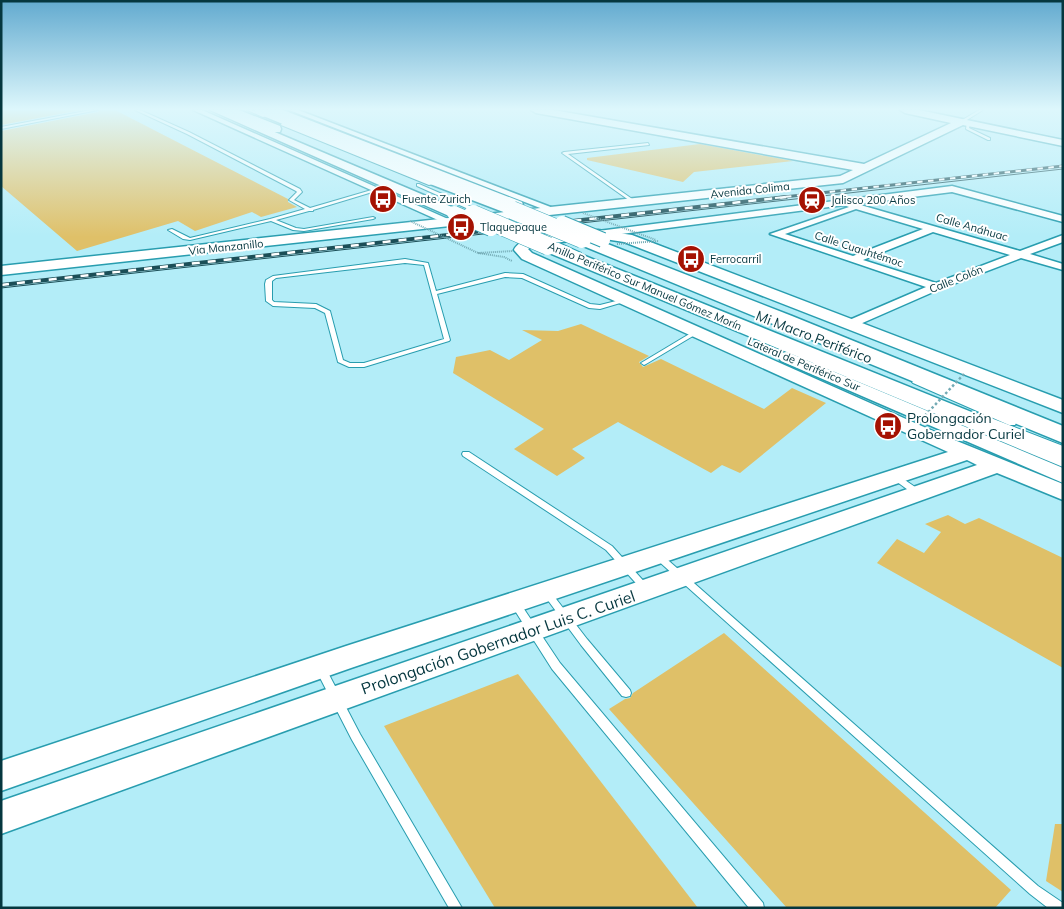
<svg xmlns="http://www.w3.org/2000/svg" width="1064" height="909" font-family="Mulish,sans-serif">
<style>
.building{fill:#dfc068}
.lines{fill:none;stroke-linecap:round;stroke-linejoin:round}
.lane-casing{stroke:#289daf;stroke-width:2}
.street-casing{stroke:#289daf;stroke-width:3}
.secondary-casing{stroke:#289daf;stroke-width:3}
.highway-casing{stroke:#289daf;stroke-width:3}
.path{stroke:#74abb5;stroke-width:2;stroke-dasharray:1 1;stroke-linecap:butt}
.lane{fill:#fff;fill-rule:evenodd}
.street{fill:#fff;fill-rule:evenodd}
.secondary{fill:#fff;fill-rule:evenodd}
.highway{fill:#fff;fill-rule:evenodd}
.tram{stroke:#1b4e57;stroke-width:1}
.rail-far1-casing{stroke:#1b4e57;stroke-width:3}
.rail-casing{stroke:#1b4e57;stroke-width:4}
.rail-far1{stroke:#fff;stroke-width:2;stroke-dasharray:5.5;stroke-linecap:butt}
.rail{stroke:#fff;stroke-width:2.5;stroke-dasharray:8;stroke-linecap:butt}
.secondary-bridge-casing{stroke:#289daf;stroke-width:16;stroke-linecap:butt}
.highway-bridge-casing{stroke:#289daf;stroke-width:19;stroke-linecap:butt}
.path-bridge-far1{stroke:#74abb5;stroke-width:2;stroke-dasharray:1 1;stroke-linecap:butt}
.path-bridge{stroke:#74abb5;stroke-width:2.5;stroke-dasharray:2.5 2.5;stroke-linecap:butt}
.secondary-bridge{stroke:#fff;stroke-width:14}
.highway-bridge{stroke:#fff;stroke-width:18}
.labels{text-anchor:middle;stroke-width:4;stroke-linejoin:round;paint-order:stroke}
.far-street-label{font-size:11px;fill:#05373f;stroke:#fff}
.far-poi-label{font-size:11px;fill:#05373f;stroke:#fff;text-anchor:start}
.street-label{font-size:14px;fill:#05373f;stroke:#fff}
.poi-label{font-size:14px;fill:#05373f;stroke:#fff;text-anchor:start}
.near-street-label{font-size:16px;fill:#05373f;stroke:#fff}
</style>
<rect width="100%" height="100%" fill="#b3edf8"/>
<g class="building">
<polygon points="1,110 81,110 1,125"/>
<polygon points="100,110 115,110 288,199 288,202 297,207 261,217 252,212 195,231 178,221 77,251 1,186 1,131 98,112"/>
<polygon points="700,144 793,161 694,172 683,182 587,160 587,158"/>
<polygon points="581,324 649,356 639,362 643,367 661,359 764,409 792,388 826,403 740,473 722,465 711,473 618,422 572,449 585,458 557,476 514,449 544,429 453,373 456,357 490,350 509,360 542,340 522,330 558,331"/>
<polygon points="948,515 965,524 979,518 1063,558 1063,668 877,563 897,539 924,553 941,532 925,524"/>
<polygon points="724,633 1011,890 995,908 787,908 609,709 625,699 630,698 633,693"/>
<polygon points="518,674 698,908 495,908 384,726"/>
<polygon points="1055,824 1063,824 1063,892 1046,881"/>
</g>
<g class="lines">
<g class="lane-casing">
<g id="lane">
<polygon points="91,110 98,110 1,129 1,127"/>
<polygon points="135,110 140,110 189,132 300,189 302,192 294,200 310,208 375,189 379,190 313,210 313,211 309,211 276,220 296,228 304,229 373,217 375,218 373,219 304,231 293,230 271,221 190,240 183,239 168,230 172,229 190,238 270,219 305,209 289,200 297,192 296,191 187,134"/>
<polygon points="247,110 252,110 266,116 263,117"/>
<polygon points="979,110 983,110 962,123 959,122"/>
<polygon points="967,122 970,123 969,128 990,138 990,140 988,140 966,129"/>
<polygon points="282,123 433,183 433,184 429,185 281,125"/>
<polygon points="648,143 649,145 568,154 635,201 635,203 633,203 562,153 564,152"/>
<polygon points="419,184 479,210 479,211 475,212 417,186 417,184"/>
<polygon points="555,243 559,243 581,253 576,254 555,245"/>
<path d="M405,259L428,263L436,291L505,273L523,274L590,304L600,305L624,299L627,301L600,309L589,308L522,278L505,277L437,294L450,340L449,341L364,367H349L338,362L325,313L315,308L273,306L266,301L265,284L266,280L273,276ZM405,263L424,265L444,339L364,363H350L343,360L330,311L316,304L274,302L272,300V281L276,278Z"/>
<polygon points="696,330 698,331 698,333 646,364 644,365 641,363"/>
<polygon points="915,380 1015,421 1016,423 1015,425 1009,425 913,383 912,382"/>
<polygon points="978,413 1063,446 1063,451 976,416 974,415"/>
<polygon points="463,452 469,452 612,546 649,587 651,589 649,591 646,592 643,591 606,550 463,456 462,454"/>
<polygon points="896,474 921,491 922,493 921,495 915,495 893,479 892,477 893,475"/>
<polygon points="658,553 661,554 1038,886 1063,903 1063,908 1048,908 1030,894 655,558 654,556 655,554"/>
<polygon points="547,589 550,591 587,639 630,690 631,693 630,696 626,697 622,696 581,645 544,595 542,593 544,591"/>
<polygon points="515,599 518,600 560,663 763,903 764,908 749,908 552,669 512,606 510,603 512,600"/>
<polygon points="320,664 324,665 360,734 462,908 449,908 352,740 315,668 316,665"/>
</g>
</g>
<g class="street-casing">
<g id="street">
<polygon points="193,110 202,110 457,223 452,226 449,225"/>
<polygon points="289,110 298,110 561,211 559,213 553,213"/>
<path d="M952,186L1063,216V222L952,192L857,204L1020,251L1063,235V242L1030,254L1063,264V270L1021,258L940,289L851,328L845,324L847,321L926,287L770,234L849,207L844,205L598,237L593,234L598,231ZM856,209L923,229L853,256L785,234ZM933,232L1010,255L936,283L863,260Z"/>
</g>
</g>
<g class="secondary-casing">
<g id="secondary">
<polygon points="210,110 223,110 459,210 461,213 454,217 449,216"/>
<polygon points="269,110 283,110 522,202 523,205 522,208 512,208"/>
<polygon points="531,110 553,110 864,164 951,123 905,113 900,110 919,110 1063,140 1063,146 963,125 843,183 1,275 1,266 840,176 853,170 536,113"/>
<path d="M598,230L632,235L1063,400V413L624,242L598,238L535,245L528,249L532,253L942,435L1063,484V500L997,473L1,834V801L977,465L967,460L351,668L1,791V761L346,646L948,452L522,259L514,250C522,231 579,232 598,230Z"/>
<polygon points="787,352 1063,468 1063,483 781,361 778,357 781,353"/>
</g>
</g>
<g class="highway-casing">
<g id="highway">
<polygon points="223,110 239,110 280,126 281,129 280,132 270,132 225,113"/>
<polygon points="254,110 271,110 427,173 518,207 520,210 518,213 506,213 417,179 256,113"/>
<polygon points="582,234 792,316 1063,426 1063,443 576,243 573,239 576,235"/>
<polygon points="548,241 1063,449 1063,467 542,250 539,246 542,242"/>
</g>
</g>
<polyline class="path" points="478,253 504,257 512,261"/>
<use href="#lane" class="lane"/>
<use href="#street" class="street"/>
<use href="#secondary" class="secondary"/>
<use href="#highway" class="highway"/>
<polyline class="tram" points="1,288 1063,169"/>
<g class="rail-far1-casing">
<polyline id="rail-far1" points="775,198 1063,166"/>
</g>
<g class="rail-casing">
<polyline id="rail" points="1,285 786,197"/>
</g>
<use href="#rail-far1" class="rail-far1"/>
<use href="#rail" class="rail"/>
<g class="secondary-bridge-casing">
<g id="secondary-bridge">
<polyline points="454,213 491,229"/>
<polyline points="562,223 603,240"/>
</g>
</g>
<g class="highway-bridge-casing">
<g id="highway-bridge">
<polyline points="512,210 582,239"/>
<polyline points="473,214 548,246"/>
</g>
</g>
<g class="path-bridge-far1">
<polyline points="583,213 656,240"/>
<polyline points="410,221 478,253 513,251"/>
<polyline points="617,244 659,241"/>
</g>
<polyline class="path-bridge" points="918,423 964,374"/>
<use href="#secondary-bridge" class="secondary-bridge"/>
<use href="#highway-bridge" class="highway-bridge"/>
</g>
<linearGradient id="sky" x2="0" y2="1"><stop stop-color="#62aacf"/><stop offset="0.46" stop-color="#ddf7fc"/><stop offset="1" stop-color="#ddf7fc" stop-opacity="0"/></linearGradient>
<rect width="1064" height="237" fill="url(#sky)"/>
<defs>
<g id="bus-disc" transform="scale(1.4375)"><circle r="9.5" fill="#a51202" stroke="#fff"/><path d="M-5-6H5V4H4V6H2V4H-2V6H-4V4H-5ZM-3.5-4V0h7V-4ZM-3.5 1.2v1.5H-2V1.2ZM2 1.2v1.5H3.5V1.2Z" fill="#fff"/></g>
<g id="station-disc" transform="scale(1.4375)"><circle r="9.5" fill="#a51202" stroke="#fff"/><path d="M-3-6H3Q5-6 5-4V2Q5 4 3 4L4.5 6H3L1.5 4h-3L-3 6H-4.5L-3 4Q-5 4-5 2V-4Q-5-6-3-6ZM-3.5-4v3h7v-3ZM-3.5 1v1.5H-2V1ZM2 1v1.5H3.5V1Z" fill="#fff"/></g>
</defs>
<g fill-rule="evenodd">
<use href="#bus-disc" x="383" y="199"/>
<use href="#station-disc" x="812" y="200"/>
<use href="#bus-disc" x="461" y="227"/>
<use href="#bus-disc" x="691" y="259"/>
<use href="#bus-disc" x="888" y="426"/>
</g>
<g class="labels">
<g class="far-street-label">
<text transform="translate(750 190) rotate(-6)" y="4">Avenida Colima</text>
<text transform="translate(972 227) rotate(16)" y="4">Calle Anáhuac</text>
<text transform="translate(226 247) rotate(-6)" y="4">Via Manzanillo</text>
<text transform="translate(859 249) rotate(18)" y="4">Calle Cuauhtémoc</text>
<text transform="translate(956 279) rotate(-22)" y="4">Calle Colón</text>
<text transform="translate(645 286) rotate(23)" y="4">Anillo Periférico Sur Manuel Gómez Morín</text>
<text transform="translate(804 364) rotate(23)" y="4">Lateral de Periférico Sur</text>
</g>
<g class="far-poi-label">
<text x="402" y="203">Fuente Zurich</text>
<text x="831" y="204">Jalisco 200 Años</text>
<text x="480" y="231">Tlaquepaque</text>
<text x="710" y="263">Ferrocarril</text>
</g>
<g class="street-label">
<text transform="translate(814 337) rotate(21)" y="5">Mi Macro Periférico</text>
</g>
<g class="poi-label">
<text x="907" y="423">Prolongación<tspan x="907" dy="16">Gobernador Curiel</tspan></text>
</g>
<g class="near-street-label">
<text transform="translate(498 642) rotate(-19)" y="6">Prolongación Gobernador Luis C. Curiel</text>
</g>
</g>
<rect width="1064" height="909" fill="none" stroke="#05373f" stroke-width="5"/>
</svg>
